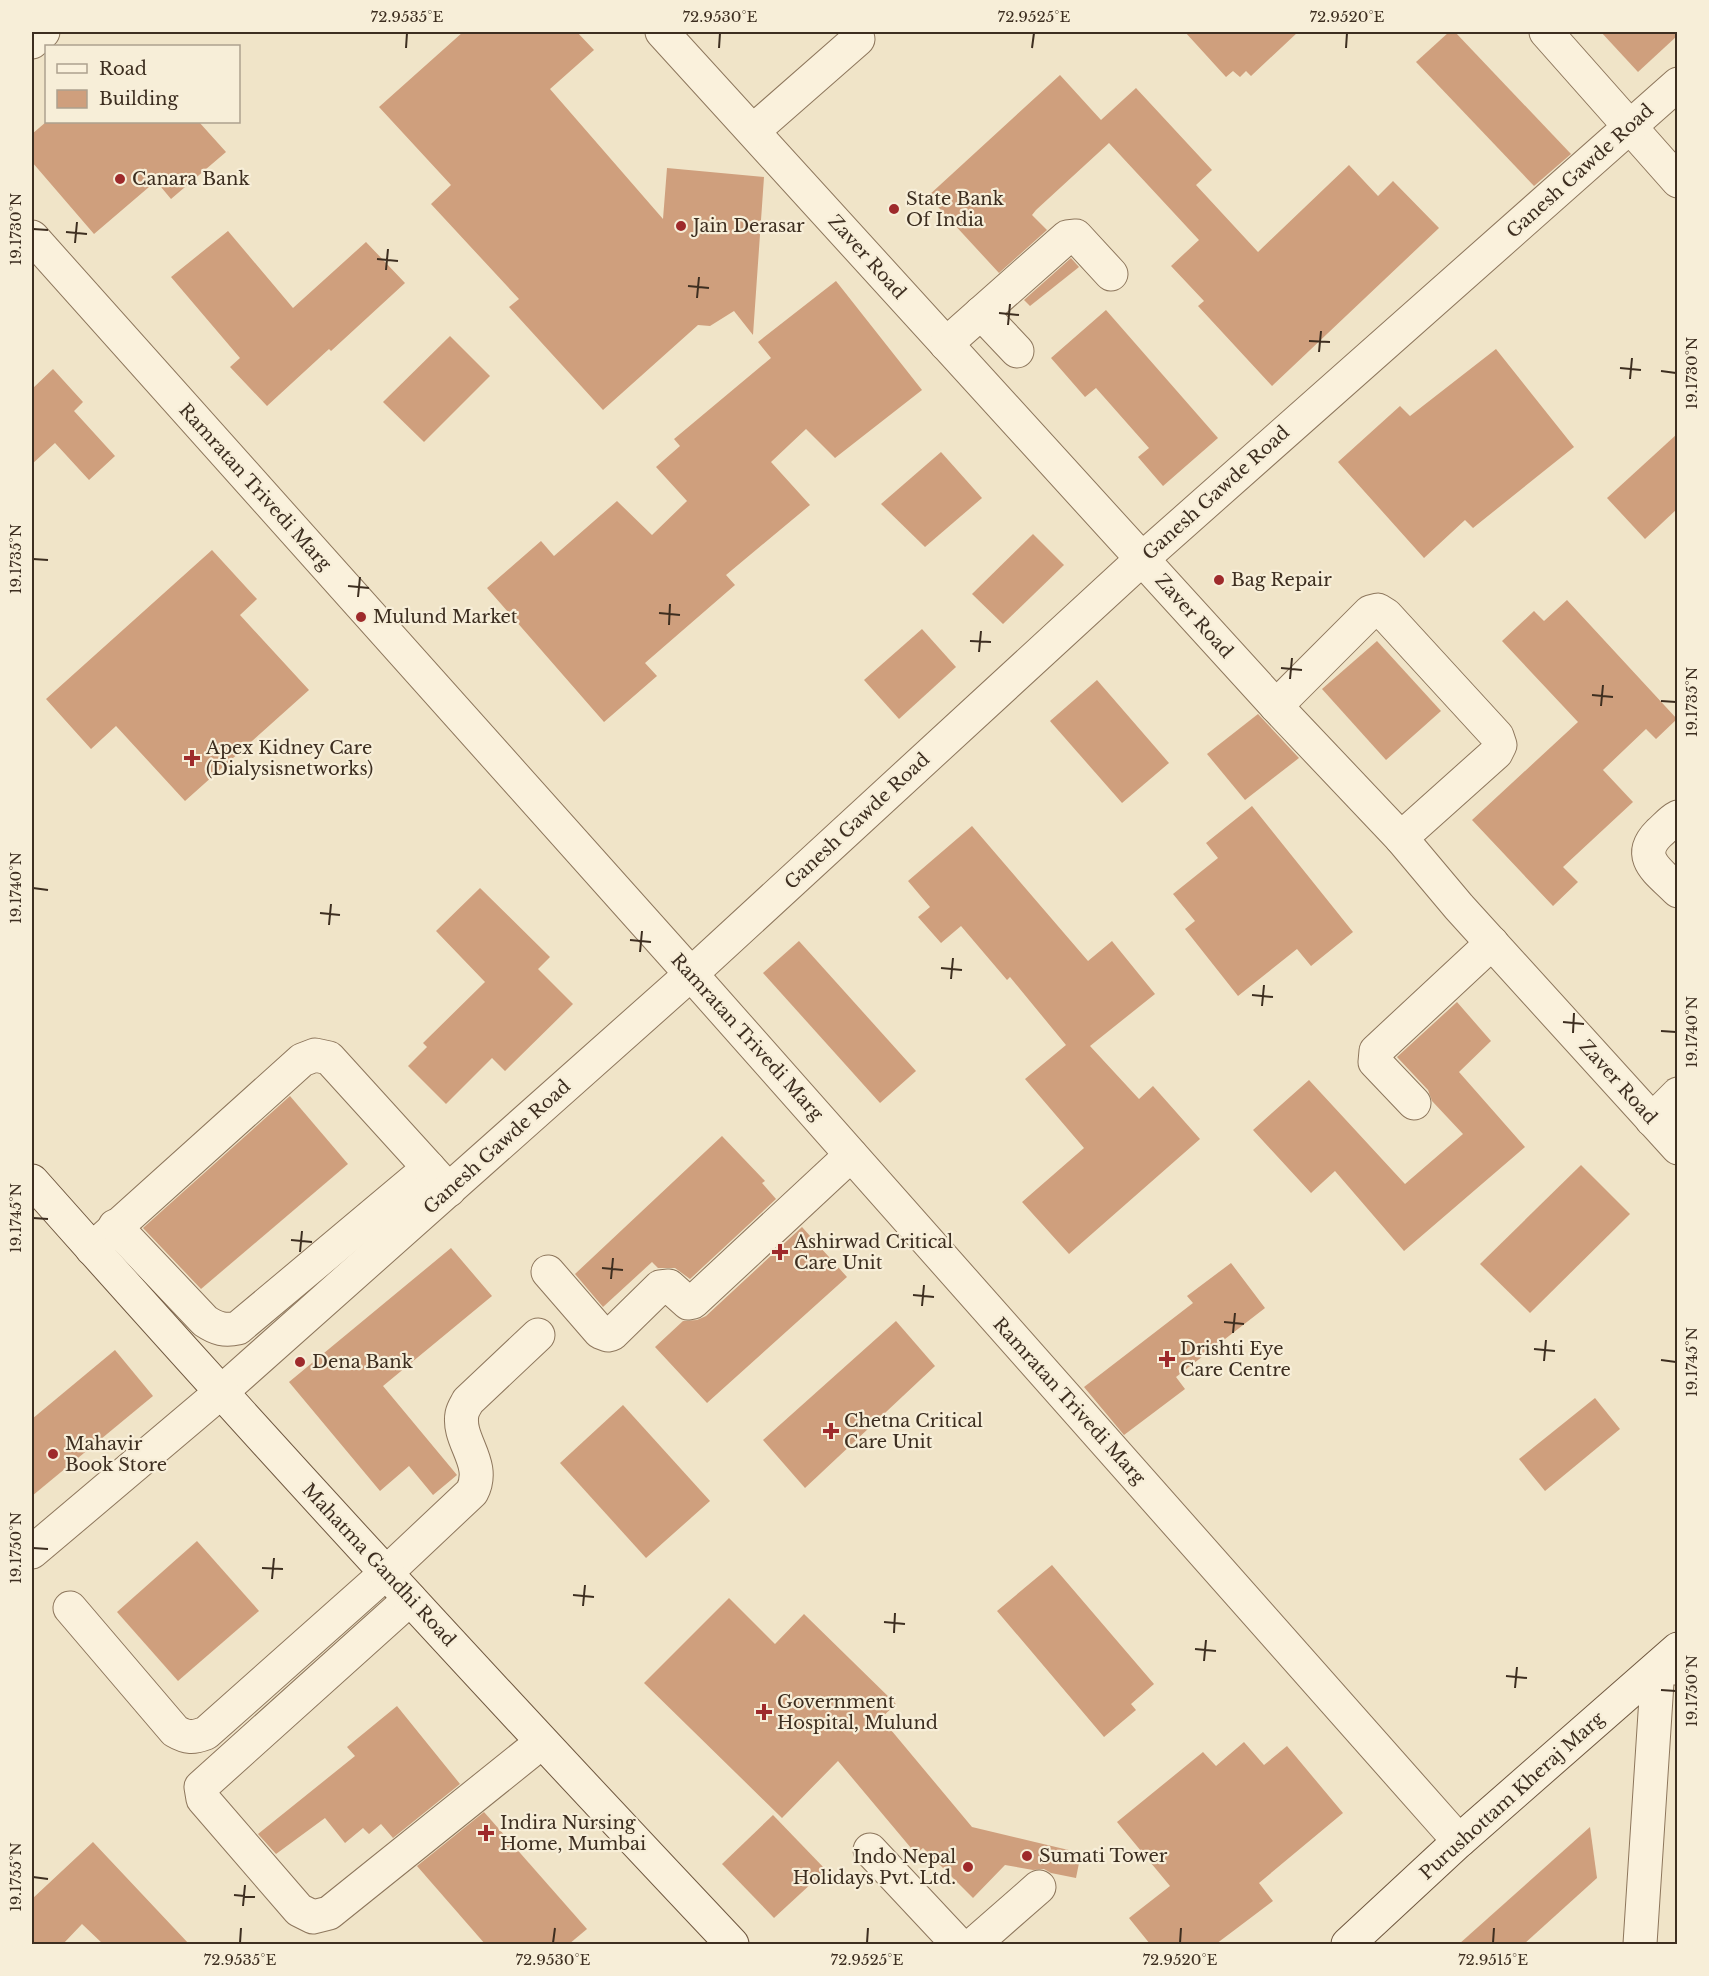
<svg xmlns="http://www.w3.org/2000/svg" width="1709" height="1976" font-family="'Libre Baskerville',serif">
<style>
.building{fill:#cf9f7d}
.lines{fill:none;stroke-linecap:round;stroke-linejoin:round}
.street-casing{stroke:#8d765c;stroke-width:35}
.secondary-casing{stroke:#6f573f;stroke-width:35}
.street{stroke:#faf1dc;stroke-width:33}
.secondary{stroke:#faf1dc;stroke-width:33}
.ticks{fill:none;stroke:#3d2e20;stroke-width:2}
.poi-dot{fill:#9e2a2b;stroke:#f7eed8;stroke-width:2}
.labels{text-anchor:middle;stroke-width:4.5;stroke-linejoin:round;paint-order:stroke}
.street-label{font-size:18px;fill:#3d2e20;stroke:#f7eed8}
.poi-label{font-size:18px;fill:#3d2e20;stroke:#f7eed8;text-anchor:start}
.neatline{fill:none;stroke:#3d2e20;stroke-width:2}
.ticks-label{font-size:15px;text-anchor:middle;fill:#3d2e20}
</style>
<rect width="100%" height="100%" fill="#f0e4c8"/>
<g class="building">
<polygon points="463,32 577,32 594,50 550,89 663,219 667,168 764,177 753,335 734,311 710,326 698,325 603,410 509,307 519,299 431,204 451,185 379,107"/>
<polygon points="1185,32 1298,32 1251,76 1246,71 1240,77 1233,71 1226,77"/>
<polygon points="1449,32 1455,32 1571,154 1534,186 1416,62"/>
<polygon points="1601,32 1677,32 1677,36 1638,72"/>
<polygon points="1060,75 1101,120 1136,88 1212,170 1196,185 1258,252 1349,165 1378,196 1393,181 1439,228 1272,386 1198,306 1204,301 1171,266 1199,240 1109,143 1036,210 1032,215 1047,230 999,273 928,196"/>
<polygon points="46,122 199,122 226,152 171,199 156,181 94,234 32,162 32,134"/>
<polygon points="228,231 293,308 366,242 405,283 331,351 329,349 267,406 230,367 240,358 171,277"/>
<polygon points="1071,258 1079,267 1030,306 1024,300"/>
<polygon points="836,281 922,390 835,458 806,429 771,462 810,505 726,575 735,585 645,663 657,676 604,722 487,588 541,541 554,556 617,501 652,535 687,501 656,467 680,446 674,439 771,358 758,342"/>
<polygon points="1106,310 1218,438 1163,486 1138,457 1149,448 1096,388 1085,397 1051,358"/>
<polygon points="450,336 490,376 424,442 383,402"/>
<polygon points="1496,349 1574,447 1473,528 1465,520 1424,558 1338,462 1400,406 1410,416"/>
<polygon points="53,369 83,402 74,411 115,456 89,480 55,443 32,464 32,389"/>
<polygon points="1677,434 1677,509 1645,539 1607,498"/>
<polygon points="941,452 982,498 925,547 881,504"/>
<polygon points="1033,534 1064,565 1003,624 972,594"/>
<polygon points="212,550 257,599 240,615 309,690 185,801 116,726 91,749 46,699"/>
<polygon points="1567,600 1677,719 1656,739 1646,729 1603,770 1633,802 1563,867 1578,882 1553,906 1472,820 1578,722 1502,641 1534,611 1544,621"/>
<polygon points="922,629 956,667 899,719 864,680"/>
<polygon points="1377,641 1441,711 1386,760 1322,689"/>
<polygon points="1097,680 1169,763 1122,803 1050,721"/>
<polygon points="1258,714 1299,758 1245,800 1207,754"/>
<polygon points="1252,806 1353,932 1311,966 1297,949 1238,996 1185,929 1195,921 1173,894 1218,858 1206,843"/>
<polygon points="972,826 1088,961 1112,941 1155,994 1090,1046 1139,1099 1153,1086 1200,1139 1069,1254 1022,1202 1084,1148 1025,1079 1066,1045 1010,977 1007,980 961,926 941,943 918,917 930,907 908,881"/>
<polygon points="480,888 550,957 538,969 573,1004 505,1071 492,1058 446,1104 408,1066 427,1047 423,1043 485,982 436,931"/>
<polygon points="799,941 916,1071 880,1103 763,973"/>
<polygon points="1457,1002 1491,1041 1459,1072 1525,1147 1404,1251 1335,1171 1311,1193 1253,1130 1309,1080 1405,1184 1463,1134 1432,1101 1428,1090 1397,1057"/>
<polygon points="290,1096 348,1164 201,1289 143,1228"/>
<polygon points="722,1136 765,1181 762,1183 776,1199 690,1279 675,1268 658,1268 652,1262 603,1307 575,1274"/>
<polygon points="1581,1165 1630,1214 1530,1313 1480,1264"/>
<polygon points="802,1227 847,1277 707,1403 655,1347 683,1321 697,1320 706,1316"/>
<polygon points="451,1248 492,1296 383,1386 457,1475 433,1495 409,1466 380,1491 289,1382"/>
<polygon points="1231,1263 1265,1308 1176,1377 1185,1389 1124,1435 1084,1387 1193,1303 1187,1296"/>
<polygon points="896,1321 935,1366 805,1488 763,1440"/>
<polygon points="115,1350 153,1396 32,1496 32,1419"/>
<polygon points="1595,1398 1620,1429 1545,1491 1519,1459"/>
<polygon points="623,1405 710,1501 646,1558 560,1463"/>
<polygon points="197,1541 259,1611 178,1681 117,1612"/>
<polygon points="1052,1565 1154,1684 1131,1704 1136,1710 1104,1737 997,1611"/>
<polygon points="729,1598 775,1644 804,1614 896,1704 881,1718 972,1827 1081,1853 1076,1878 1051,1873 1044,1869 1033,1870 1005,1865 973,1898 923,1848 916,1854 838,1761 782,1818 644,1683"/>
<polygon points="397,1706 460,1784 393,1838 381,1824 369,1834 363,1828 345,1843 325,1818 276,1854 258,1834 355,1756 347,1747"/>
<polygon points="1244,1742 1264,1765 1287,1746 1343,1813 1259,1883 1273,1901 1216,1944 1150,1944 1129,1918 1170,1886 1117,1822 1203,1752 1216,1766"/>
<polygon points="484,1812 587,1929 569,1944 485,1944 417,1866"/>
<polygon points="773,1815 826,1870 774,1918 722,1864"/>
<polygon points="1590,1827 1597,1878 1524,1944 1459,1944"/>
<polygon points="93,1842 189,1944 103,1944 82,1924 63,1944 32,1944 32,1899"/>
</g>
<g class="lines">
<g class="street-casing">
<g id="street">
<polyline points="662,32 1276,706 1401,838 1459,907 1678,1148"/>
<polyline points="1546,32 1678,181"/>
<polyline points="32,42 43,32"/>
<polyline points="753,131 858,39"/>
<polyline points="32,237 691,974 1459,1841"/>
<polyline points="981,313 1017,351"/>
<polyline points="946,344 1067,237 1076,236 1111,274"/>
<polyline points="1276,706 1370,612 1378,610 1386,615 1497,736 1500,745 1496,753 1401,838"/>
<path d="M1678,817C1670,821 1665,828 1659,833C1634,858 1660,872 1678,891"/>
<polyline points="1414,1103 1375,1062 1376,1051 1492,943"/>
<polyline points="1652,1120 1678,1094"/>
<path d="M115,1226L205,1321C217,1329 225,1331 238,1328L429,1168"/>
<polyline points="92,1249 302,1060 315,1055 329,1058 449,1190"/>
<polyline points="548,1272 600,1332 608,1335 612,1334 660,1287 669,1286 688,1303 693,1302 851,1155"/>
<polyline points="32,1552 220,1393 691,974 1142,559 1678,84"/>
<polyline points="410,1599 201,1787 203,1799 299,1910 313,1917 329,1913 542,1742"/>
<path d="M70,1608L175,1731C187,1738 193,1738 206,1733L386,1573L472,1492C487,1463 457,1441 462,1414C463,1409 466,1405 468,1401L538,1335"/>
<polyline points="870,1850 958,1944"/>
<polyline points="974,1944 1039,1887"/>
<polyline points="1640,1944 1658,1667 1678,1668"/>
</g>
</g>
<g class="secondary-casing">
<g id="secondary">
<path d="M32,1181C261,1439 495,1693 732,1944"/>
<polyline points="1348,1944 1459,1841 1678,1649"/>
</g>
</g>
<use href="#street" class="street"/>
<use href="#secondary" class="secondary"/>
</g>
<path class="ticks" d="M406,48L407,33M719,48L720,33M1032,48L1034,33M1346,48L1347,33M33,229L48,230M66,232L87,234M75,243L77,222M377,259L398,261M386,270L388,249M688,286L709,288M697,298L699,277M999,313L1019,315M1008,325L1010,304M1309,341L1330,342M1319,352L1321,331M1620,368L1641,370M1661,371L1676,373M1630,379L1632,358M33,559L48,560M348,586L369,588M358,597L360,577M659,613L680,615M669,625L670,604M970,641L991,642M979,652L981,631M1281,668L1302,670M1290,679L1292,658M1592,695L1613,697M1661,701L1676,702M1601,706L1603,685M33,888L48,890M320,913L340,915M329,925L331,904M630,940L651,942M640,952L642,931M941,968L962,970M951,979L953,958M1252,995L1273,997M1262,1006L1264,985M1563,1022L1584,1024M1661,1031L1676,1032M1573,1033L1574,1013M33,1218L48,1219M291,1240L312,1242M300,1252L302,1231M602,1268L623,1270M611,1279L613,1258M913,1295L934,1297M922,1306L924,1285M1224,1322L1244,1324M1233,1333L1235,1313M1534,1349L1555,1351M1661,1360L1676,1362M1544,1361L1546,1340M33,1548L48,1549M262,1568L283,1569M272,1579L274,1558M573,1595L594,1597M583,1606L585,1585M884,1622L905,1624M894,1633L895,1613M1195,1649L1216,1651M1204,1661L1206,1640M1506,1676L1527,1678M1515,1688L1517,1667M1661,1690L1676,1691M33,1877L48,1879M234,1895L255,1897M243,1906L245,1885M240,1943L241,1928M553,1943L555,1928M867,1943L868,1928M1180,1943L1181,1928M1493,1943L1494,1928"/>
<g class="poi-dot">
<circle cx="120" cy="179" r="6"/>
<circle cx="894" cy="209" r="6"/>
<circle cx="681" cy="226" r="6"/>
<circle cx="1219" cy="580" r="6"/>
<circle cx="361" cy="617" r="6"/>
<path d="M189 749h6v6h6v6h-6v6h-6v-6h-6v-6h6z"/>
<path d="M777 1243h6v6h6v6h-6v6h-6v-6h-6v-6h6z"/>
<path d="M1164 1350h6v6h6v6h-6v6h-6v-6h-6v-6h6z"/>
<circle cx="300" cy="1362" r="6"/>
<path d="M828 1422h6v6h6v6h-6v6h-6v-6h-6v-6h6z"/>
<circle cx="53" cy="1454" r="6"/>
<path d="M761 1703h6v6h6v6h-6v6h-6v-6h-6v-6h6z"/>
<path d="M483 1824h6v6h6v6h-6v6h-6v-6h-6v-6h6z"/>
<circle cx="1027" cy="1856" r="6"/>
<circle cx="968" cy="1867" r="6"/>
</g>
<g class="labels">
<g class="street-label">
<text transform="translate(1580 171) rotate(-42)" y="6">Ganesh Gawde Road</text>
<text transform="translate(867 257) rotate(48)" y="6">Zaver Road</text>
<text transform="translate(255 487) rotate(48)" y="6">Ramratan Trivedi Marg</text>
<text transform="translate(1216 493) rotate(-42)" y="6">Ganesh Gawde Road</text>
<text transform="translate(1194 616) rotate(48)" y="6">Zaver Road</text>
<text transform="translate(857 821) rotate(-43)" y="6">Ganesh Gawde Road</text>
<text transform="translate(747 1037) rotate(48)" y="6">Ramratan Trivedi Marg</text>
<text transform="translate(1618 1082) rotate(48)" y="6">Zaver Road</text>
<text transform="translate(497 1147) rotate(-42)" y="6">Ganesh Gawde Road</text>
<text transform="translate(1069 1401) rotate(48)" y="6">Ramratan Trivedi Marg</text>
<text transform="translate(379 1565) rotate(47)" y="6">Mahatma Gandhi Road</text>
<text transform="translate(1512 1796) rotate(-42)" y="6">Purushottam Kheraj Marg</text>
</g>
<g class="poi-label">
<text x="132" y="185">Canara Bank</text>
<text x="906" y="205">State Bank<tspan x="906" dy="21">Of India</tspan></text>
<text x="693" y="232">Jain Derasar</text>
<text x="1231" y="586">Bag Repair</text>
<text x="373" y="623">Mulund Market</text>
<text x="206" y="754">Apex Kidney Care<tspan x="206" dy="21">(Dialysisnetworks)</tspan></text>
<text x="794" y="1248">Ashirwad Critical<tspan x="794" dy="21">Care Unit</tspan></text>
<text x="1180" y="1355">Drishti Eye<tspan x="1180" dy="21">Care Centre</tspan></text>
<text x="312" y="1368">Dena Bank</text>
<text x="844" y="1427">Chetna Critical<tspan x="844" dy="21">Care Unit</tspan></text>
<text x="65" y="1450">Mahavir<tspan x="65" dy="21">Book Store</tspan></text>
<text x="777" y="1708">Government<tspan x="777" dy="21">Hospital, Mulund</tspan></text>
<text x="500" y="1829">Indira Nursing<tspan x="500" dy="21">Home, Mumbai</tspan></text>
<text x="1039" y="1862">Sumati Tower</text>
<text x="956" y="1863" text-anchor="end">Indo Nepal<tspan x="956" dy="21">Holidays Pvt. Ltd.</tspan></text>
</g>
</g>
<rect width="1709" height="1976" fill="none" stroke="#f7eed8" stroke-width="66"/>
<rect x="45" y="45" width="195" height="78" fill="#f7eed8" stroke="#ada18e" stroke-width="1.5"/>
<rect x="57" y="64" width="30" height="9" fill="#faf1dc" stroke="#ada18e" stroke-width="1.5"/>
<text x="99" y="75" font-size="18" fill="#3d2e20">Road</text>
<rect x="57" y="90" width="30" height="18" fill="#cf9f7d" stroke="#ada18e" stroke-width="1.5"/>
<text x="99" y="105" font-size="18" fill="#3d2e20">Building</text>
<rect x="33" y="33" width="1643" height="1910" class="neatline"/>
<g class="ticks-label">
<text x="407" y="22">72.9535°E</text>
<text x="720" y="22">72.9530°E</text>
<text x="1034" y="22">72.9525°E</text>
<text x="1347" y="22">72.9520°E</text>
<text transform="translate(16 229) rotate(-90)" y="5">19.1730°N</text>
<text transform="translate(1692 373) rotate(-90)" y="5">19.1730°N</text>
<text transform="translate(16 559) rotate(-90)" y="5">19.1735°N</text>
<text transform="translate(1692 702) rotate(-90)" y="5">19.1735°N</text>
<text transform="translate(16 888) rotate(-90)" y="5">19.1740°N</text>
<text transform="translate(1692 1032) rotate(-90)" y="5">19.1740°N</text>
<text transform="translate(16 1218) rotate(-90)" y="5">19.1745°N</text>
<text transform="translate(1692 1362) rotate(-90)" y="5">19.1745°N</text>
<text transform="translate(16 1548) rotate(-90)" y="5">19.1750°N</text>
<text transform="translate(1692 1691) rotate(-90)" y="5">19.1750°N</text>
<text transform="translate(16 1877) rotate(-90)" y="5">19.1755°N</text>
<text x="240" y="1965">72.9535°E</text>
<text x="553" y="1965">72.9530°E</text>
<text x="867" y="1965">72.9525°E</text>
<text x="1180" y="1965">72.9520°E</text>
<text x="1493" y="1965">72.9515°E</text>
</g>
</svg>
